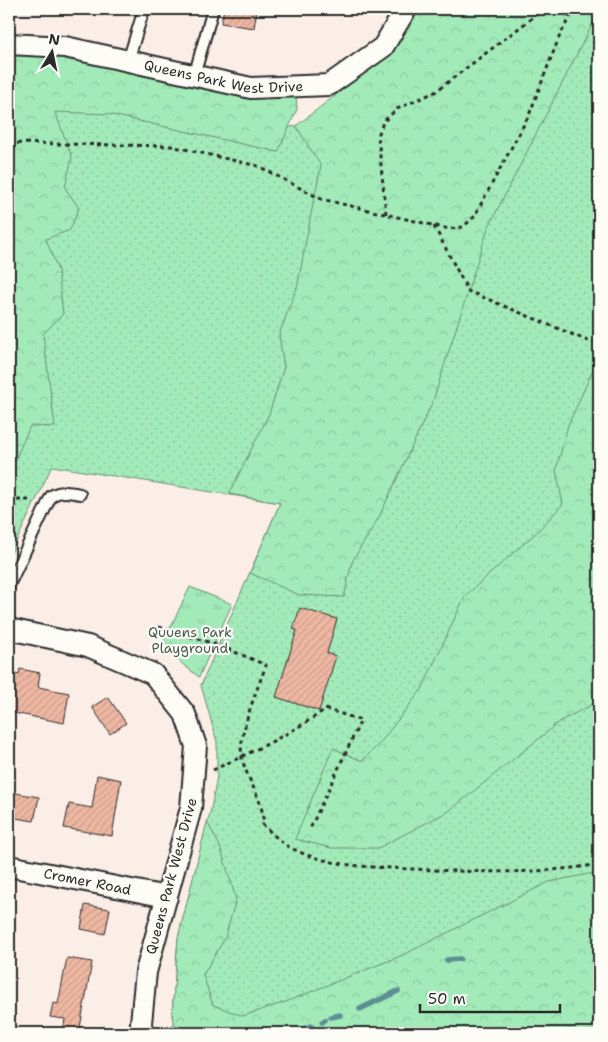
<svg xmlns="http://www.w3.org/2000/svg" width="608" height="1042" font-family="'Shantell Sans',sans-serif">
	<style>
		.grass { fill: url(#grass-dots); stroke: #668b72 }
		.forest { fill: url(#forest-crowns); stroke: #668b72 }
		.park { fill: url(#park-tufts); stroke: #668b72 }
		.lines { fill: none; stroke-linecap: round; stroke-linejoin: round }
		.stream { stroke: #5d8f92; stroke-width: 5.5 }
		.building { fill: url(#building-hatch); stroke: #2b2b2b }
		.service-casing { stroke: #2b2b2b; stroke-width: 14 }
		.minor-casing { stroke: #2b2b2b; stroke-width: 24 }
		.path { stroke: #2b2b2b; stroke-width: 3; stroke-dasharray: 4 4; stroke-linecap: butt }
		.service { stroke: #fdfcf7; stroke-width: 10 }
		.minor { stroke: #fdfcf7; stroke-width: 20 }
		.labels { text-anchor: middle; stroke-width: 4.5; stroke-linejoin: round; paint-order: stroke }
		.street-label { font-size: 14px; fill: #2b2b2b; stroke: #fdfcf7 }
		.park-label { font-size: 14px; fill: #495b4e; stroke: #fdfcf7 }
	</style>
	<defs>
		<pattern id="grass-dots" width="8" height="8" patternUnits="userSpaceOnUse" patternTransform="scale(1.25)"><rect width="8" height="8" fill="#a2ebb9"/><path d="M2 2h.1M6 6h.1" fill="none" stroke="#8cca9f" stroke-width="1.8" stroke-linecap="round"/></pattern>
		<pattern id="forest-crowns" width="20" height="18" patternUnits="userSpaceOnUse" patternTransform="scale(1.25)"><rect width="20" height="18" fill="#a2ebb9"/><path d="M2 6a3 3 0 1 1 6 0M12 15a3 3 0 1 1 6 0" fill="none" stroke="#8cca9f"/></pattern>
		<pattern id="park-tufts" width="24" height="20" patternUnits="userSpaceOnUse" patternTransform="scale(1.25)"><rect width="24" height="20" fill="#a2ebb9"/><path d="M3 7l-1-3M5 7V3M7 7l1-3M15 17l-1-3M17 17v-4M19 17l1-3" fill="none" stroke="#8cca9f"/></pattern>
		<pattern id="building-hatch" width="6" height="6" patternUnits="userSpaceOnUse" patternTransform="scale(1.25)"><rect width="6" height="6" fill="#eeb7a2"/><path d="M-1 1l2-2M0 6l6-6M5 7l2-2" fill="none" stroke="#cc9e8c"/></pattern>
	</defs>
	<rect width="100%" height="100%" fill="#faeee6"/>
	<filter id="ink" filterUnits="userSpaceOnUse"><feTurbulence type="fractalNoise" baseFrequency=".02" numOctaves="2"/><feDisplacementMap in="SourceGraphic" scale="10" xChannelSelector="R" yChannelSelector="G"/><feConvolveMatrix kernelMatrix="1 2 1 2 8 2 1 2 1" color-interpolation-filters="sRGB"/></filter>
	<g filter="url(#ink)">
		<path class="grass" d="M599,9V1033H175L172,1014L178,938L211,809L217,776V742L201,685L280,503L52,466L9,557V84L270,130L346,119Z"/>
		<g class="forest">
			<path d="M419,9H599V11L488,228L433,401L379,517L352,562L344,597L299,595L250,573L280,503L229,494L269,414L284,367L279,335L298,284L310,219L321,166L296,126L396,48Z"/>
			<path d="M9,53L62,55L296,94L297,109L278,152L108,114L55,112L72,157L65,188L79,208L70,230L46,239L58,270L63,314L43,334L55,427L30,426L9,474Z"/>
			<path d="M599,357V701L562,720L449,811L378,848H331L295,839L333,748L362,761L380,743L422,689L465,596L538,531L563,504L556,471L568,425Z"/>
			<path d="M207,822L220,846L236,899L225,938L203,975L213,1005L243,1016L288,1001L403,955L549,882L599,872V1033H175L172,1014L178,938Z"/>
		</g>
		<path class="park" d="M190,587L232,604L199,677L161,647Z"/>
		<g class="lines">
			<g class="stream">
				<path d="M447,960L460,959"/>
				<path d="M360,1009L398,991"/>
				<path d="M331,1017L340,1015"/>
				<path d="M322,1022L325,1020"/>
				<path d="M293,1033L311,1026"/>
			</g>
		</g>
		<g class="building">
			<path d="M224,9H257L254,28L221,23Z"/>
			<path d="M300,608L337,619L327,653L336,656L319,711L276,697L297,630L293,629Z"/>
			<path d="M20,669L40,673L38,687L69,693L64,723L9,712V672L19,675Z"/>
			<path d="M108,697L126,723L110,734L92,707Z"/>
			<path d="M97,775L121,780L112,836L64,828L69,804L92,808Z"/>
			<path d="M15,793L39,797L34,821L10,817Z"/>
			<path d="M85,905L110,909L105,934L81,929Z"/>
			<path d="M67,958L92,962L79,1033H63L65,1019L50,1017L53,1003L58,1004Z"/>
		</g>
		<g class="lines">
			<defs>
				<g id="service">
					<path d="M128,61L144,9"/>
					<path d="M194,76L213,9"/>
					<path d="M9,585L51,496C61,490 70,492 80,494"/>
				</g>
				<g id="minor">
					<path id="s1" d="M9,44L65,47L251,88L329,85L383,47L406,9"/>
					<path d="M9,629L88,646L153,674L185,714L196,746L191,808L146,972L141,1023L142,1033"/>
					<path id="s2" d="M9,866L167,897"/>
				</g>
			</defs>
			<use href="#service" class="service-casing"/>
			<use href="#minor" class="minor-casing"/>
			<g class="path">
				<path d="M9,143L171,146L258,166L321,199L449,229L463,227L474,217L529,115L560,35L574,9"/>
				<path d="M386,214L378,136L383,122L397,109L435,92L536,15L538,9"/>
				<path d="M434,226L468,291L593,343"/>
				<path d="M9,500H33"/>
				<path d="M159,627L218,645L266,665C258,688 237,736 242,758C247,781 265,801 263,825C271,832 280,842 289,847C327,867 371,867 412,869C474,872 538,875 599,864"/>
				<path d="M213,770C249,753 294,733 325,709L361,720L309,831"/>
			</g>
			<use href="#service" class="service"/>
			<use href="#minor" class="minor"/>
		</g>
	</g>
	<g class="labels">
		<g class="street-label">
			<text dy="5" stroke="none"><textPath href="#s1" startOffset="218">Queens Park West Drive</textPath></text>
			<text transform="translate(171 876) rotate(-75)" y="5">Queens Park West Drive</text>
			<text dy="5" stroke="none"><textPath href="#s2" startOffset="80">Cromer Road</textPath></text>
		</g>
		<g class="park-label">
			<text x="190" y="637">Quuens Park<tspan x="190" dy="16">Playground</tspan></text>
		</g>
	</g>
	<rect width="608" height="1042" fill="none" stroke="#fdfcf7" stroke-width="30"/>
	<rect x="15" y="15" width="578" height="1012" fill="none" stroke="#2b2b2b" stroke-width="2" filter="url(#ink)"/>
	<g transform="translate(52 52) rotate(10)" stroke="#fdfcf7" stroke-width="4" paint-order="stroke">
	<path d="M0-4L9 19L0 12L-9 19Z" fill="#2b2b2b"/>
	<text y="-8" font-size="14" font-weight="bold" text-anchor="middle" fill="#2b2b2b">N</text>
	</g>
	<path d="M420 1004v8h140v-8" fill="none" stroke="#2b2b2b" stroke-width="2.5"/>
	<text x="428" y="1004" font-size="15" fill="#2b2b2b" stroke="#fdfcf7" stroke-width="4" paint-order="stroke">50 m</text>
</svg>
